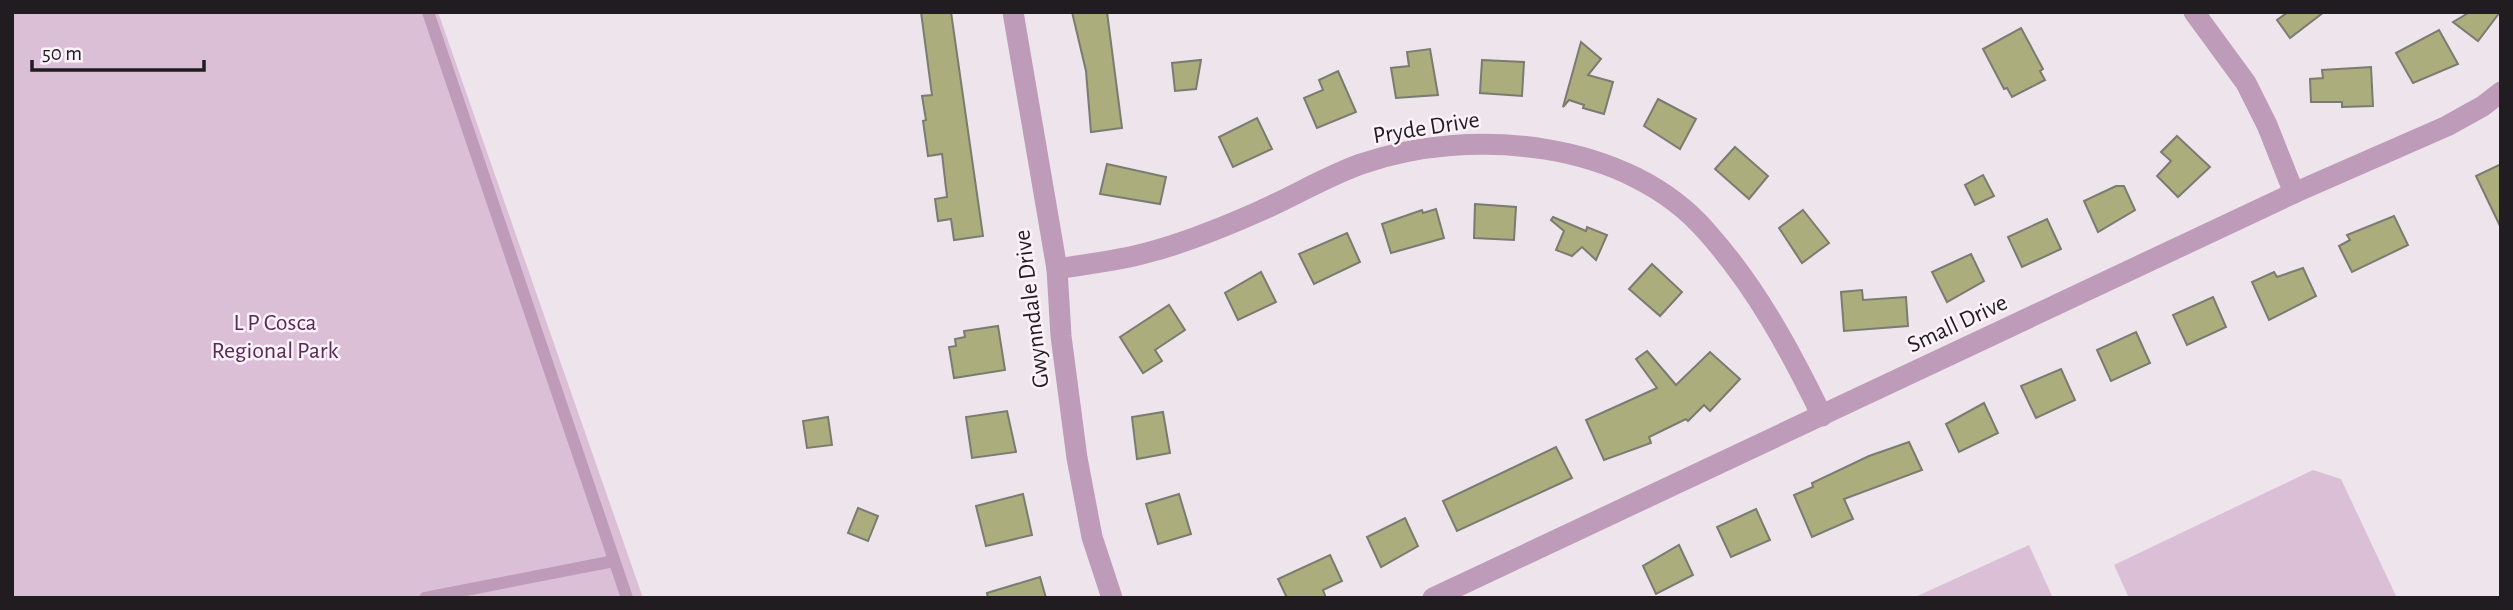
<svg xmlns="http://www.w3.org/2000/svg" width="2513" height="610" font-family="'Alegreya Sans',sans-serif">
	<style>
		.green { fill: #dbbfd7 }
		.building { fill: #abad7c; stroke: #7a7b71; stroke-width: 2 }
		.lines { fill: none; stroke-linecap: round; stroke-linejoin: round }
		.lane { stroke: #bd9bb9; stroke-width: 12 }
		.street { stroke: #bd9bb9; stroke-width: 21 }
		.labels { text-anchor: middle; stroke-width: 5; stroke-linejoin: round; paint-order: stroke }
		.street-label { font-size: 24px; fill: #201c1f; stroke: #fbf2fa }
		.park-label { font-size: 24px; fill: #5a2956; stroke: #fbf2fa }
	</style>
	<rect width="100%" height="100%" fill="#eee5ec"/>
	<g class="green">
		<path d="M12,12H438L643,598H12Z"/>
		<path d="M2313,470L2341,479L2397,598H2129L2114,565Z"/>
		<path d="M2029,545L2053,598H1913Z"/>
	</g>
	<g class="building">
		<path d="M921,12H951L983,236L954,240L951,219L938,221L935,199L947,197L942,154L928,156L923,121L926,120L922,96L932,95Z"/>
		<path d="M1072,12H1107L1122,128L1091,132L1086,71Z"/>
		<path d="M2288,12H2324L2290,38L2277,20Z"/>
		<path d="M2470,12H2500L2478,41L2453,22Z"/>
		<path d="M2021,28L2043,69L2040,71L2045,80L2012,97L2007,88L2004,89L1983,49Z"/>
		<path d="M2439,30L2458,64L2413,83L2396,53Z"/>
		<path d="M1581,42L1601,59L1588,75L1613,82L1604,114L1583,108L1584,105L1569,100L1563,107Z"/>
		<path d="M1430,49L1438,95L1396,98L1391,68L1409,66L1407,52Z"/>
		<path d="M1201,60L1196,89L1175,91L1172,63Z"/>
		<path d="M1482,60L1524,62L1522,96L1480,93Z"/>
		<path d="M2371,67L2373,106L2342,107V102H2311L2310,79L2323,78L2322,70Z"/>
		<path d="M1338,71L1356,112L1317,128L1304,98L1323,90L1319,80Z"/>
		<path d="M1658,99L1696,119L1680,149L1644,126Z"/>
		<path d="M1257,118L1272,149L1233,167L1219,137Z"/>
		<path d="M2177,136L2210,167L2178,197L2157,176L2171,161L2161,152Z"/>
		<path d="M1735,147L1768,176L1749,199L1715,169Z"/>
		<path d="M1107,164L1166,177L1160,204L1100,194Z"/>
		<path d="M2501,164V228L2476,176Z"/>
		<path d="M1983,175L1994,196L1975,205L1965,185Z"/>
		<path d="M2116,186H2124L2135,210L2098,232L2084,201Z"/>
		<path d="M1475,204L1516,207L1514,240L1474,238Z"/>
		<path d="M1436,209L1444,238L1391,253L1382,224L1422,210L1423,213Z"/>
		<path d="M1803,210L1829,243L1802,263L1779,228Z"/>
		<path d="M2394,216L2408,245L2352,272L2339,246L2350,240L2347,235Z"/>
		<path d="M1553,217L1586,231L1587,227L1607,235L1596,260L1582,247L1572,256L1556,250L1564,231L1551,220Z"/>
		<path d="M2047,219L2061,249L2022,267L2008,237Z"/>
		<path d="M1347,233L1360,262L1314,284L1299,254Z"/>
		<path d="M1971,254L1984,281L1947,302L1932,272Z"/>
		<path d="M1652,264L1682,292L1660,316L1629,289Z"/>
		<path d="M2303,268L2316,296L2269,320L2252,282L2274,272L2277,277Z"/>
		<path d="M1261,272L1276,302L1238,320L1225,293Z"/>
		<path d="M1862,290L1863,300L1906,297L1908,326L1844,331L1841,292Z"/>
		<path d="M2213,297L2226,327L2187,345L2173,315Z"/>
		<path d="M1169,305L1185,330L1155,350L1162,361L1143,373L1120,337Z"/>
		<path d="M998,326L1005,370L954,378L949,347L956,346L955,339L965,337L964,331Z"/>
		<path d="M2136,332L2150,363L2111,381L2097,350Z"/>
		<path d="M1647,351L1676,385L1710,352L1740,379L1710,411L1704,405L1688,421L1686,419L1649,437L1651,443L1604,460L1586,420L1657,388L1636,359Z"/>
		<path d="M2061,369L2075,400L2036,418L2021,386Z"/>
		<path d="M1984,403L1998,433L1959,452L1946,424Z"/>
		<path d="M1007,411L1016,452L972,458L966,417Z"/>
		<path d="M1163,412L1170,453L1137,459L1132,417Z"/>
		<path d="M828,417L832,445L807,448L803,421Z"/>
		<path d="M1909,442L1922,470L1844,499L1853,519L1812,537L1794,495L1813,487L1812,483L1869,456Z"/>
		<path d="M1556,447L1572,478L1457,531L1443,501Z"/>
		<path d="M1023,494L1032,535L986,546L976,506Z"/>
		<path d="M1179,494L1191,534L1158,544L1146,504Z"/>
		<path d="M858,508L878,516L868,541L848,533Z"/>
		<path d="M1756,509L1770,540L1731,557L1717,527Z"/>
		<path d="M1405,518L1418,546L1381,567L1367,537Z"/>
		<path d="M1679,545L1693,575L1656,594L1643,566Z"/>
		<path d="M1330,555L1342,581L1323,590L1326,598H1287L1278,579Z"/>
		<path d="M1040,577L1046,598H988L987,593Z"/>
	</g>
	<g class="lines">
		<g class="lane">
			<path d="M428,12L627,598"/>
			<path d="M425,598L614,561"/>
		</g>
		<g class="street">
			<path d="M1013,12L1057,269L1061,336L1077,458L1092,537L1112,598"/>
			<path d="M2194,12L2246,83L2267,125L2294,193"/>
			<path d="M1057,269C1086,264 1117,261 1146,253C1185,243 1224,227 1260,211C1294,196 1327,176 1361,164C1471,126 1628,140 1707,232C1756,287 1790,350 1822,416"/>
			<path d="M1433,598L2294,193L2447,126L2483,106L2501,92"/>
		</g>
	</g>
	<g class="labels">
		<g class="street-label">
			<text transform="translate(1426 127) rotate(-9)" y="8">Pryde Drive</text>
			<text transform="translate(1031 309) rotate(-97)" y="8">Gwynndale Drive</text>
			<text transform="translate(1957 323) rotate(-25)" y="8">Small Drive</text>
		</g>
		<g class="park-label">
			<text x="275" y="330">L P Cosca<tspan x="275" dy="28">Regional Park</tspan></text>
		</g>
	</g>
	<rect width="2513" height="610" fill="none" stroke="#201c1f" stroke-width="28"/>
	<path d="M32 60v10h172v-10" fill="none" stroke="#201c1f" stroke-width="3.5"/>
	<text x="42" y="60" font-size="21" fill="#201c1f" stroke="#fbf2fa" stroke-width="5" paint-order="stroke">50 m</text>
</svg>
